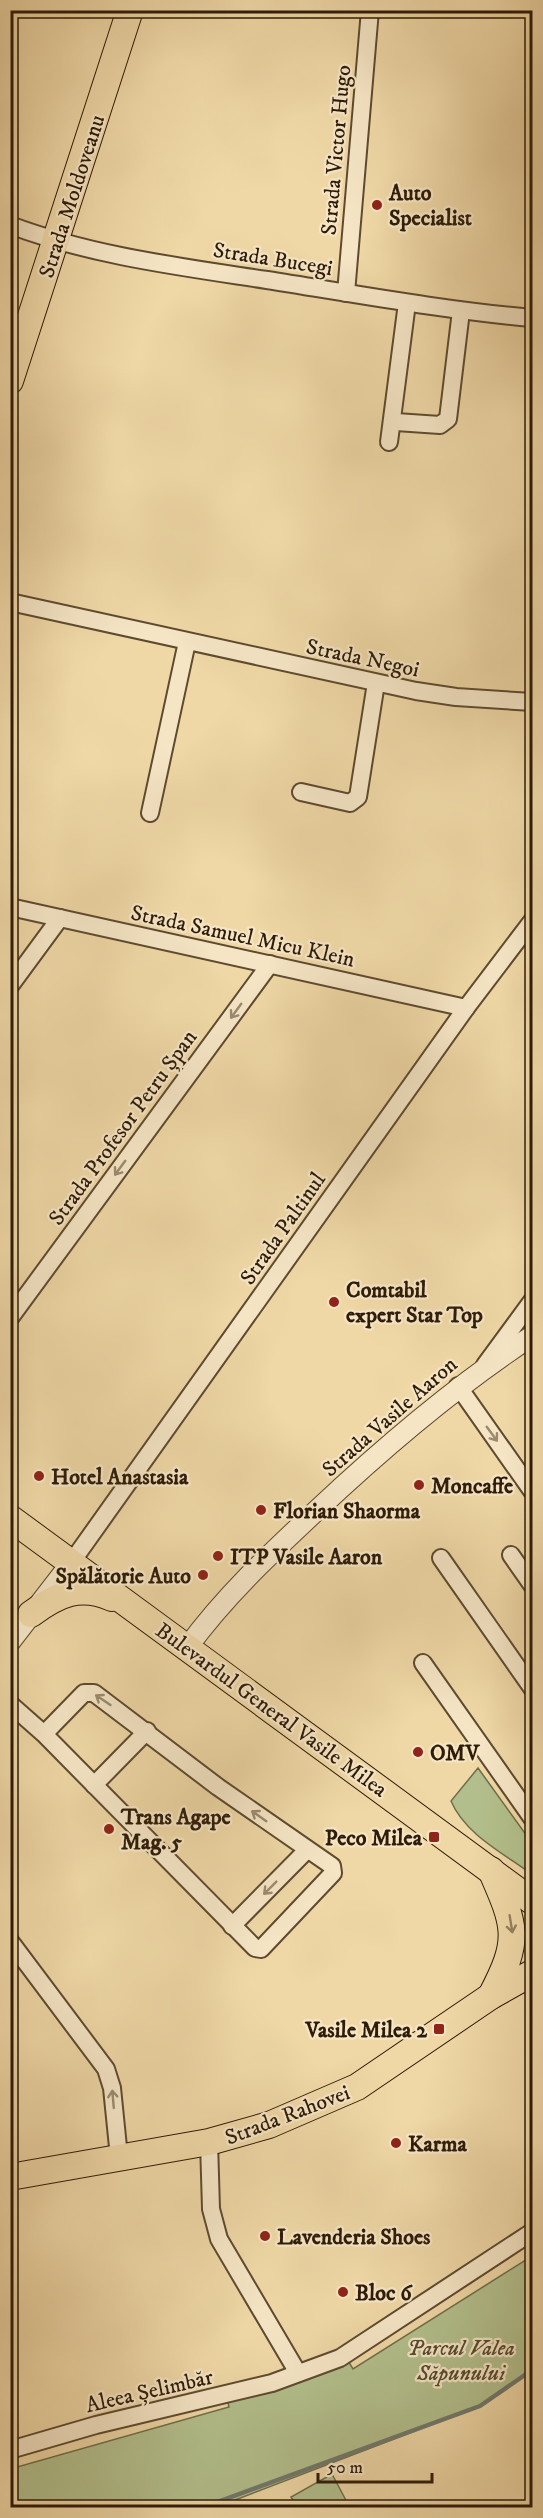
<svg xmlns="http://www.w3.org/2000/svg" width="543" height="2518" font-family="'IM FELL DW Pica',serif">
	<style>
		.green { fill: #b2bf8c; stroke: #706d4a; stroke-width: 1.5 }
		.lines { fill: none; stroke-linecap: round; stroke-linejoin: round }
		.stream { stroke: #70796d; stroke-width: 4.5 }
		.minor-casing { stroke: #5e4a30; stroke-width: 20 }
		.tertiary-casing { stroke: #5e4a30; stroke-width: 22 }
		.primary-casing { stroke: #2e1b08; stroke-width: 28 }
		.minor { stroke: #f5e5c5; stroke-width: 16 }
		.tertiary { stroke: #f5e5c5; stroke-width: 20 }
		.primary { stroke: #efd7a6; stroke-width: 26 }
		.oneway { stroke: #9b8a70 }
		.oneway2 { stroke: #98825f }
		.poi-dot { fill: #8f2418; stroke: #f5e5c5; stroke-width: 2 }
		.labels { text-anchor: middle; stroke-width: 4.5; stroke-linejoin: round; paint-order: stroke }
		.street-label { font-size: 22px; fill: #2e1b08; stroke: #f5e5c5 }
		.poi-label { font-size: 22px; font-weight: bold; fill: #2e1b08; stroke: #f5e5c5; text-anchor: start }
		.park-label { font-size: 22px; font-style: italic; fill: #564c30; stroke: #f5e5c5 }
	</style>
	<rect width="100%" height="100%" fill="#efd7a6"/>
	<filter id="stains"><feTurbulence type="fractalNoise" baseFrequency=".00333" numOctaves="4"/><feColorMatrix values="0 0 0 0 .2 0 0 0 0 .09 0 0 0 0 .02 0 0 0 .5 -.17"/></filter>
	<radialGradient id="worn" r=".72"><stop offset=".6" stop-color="#630" stop-opacity="0"/><stop offset="1" stop-color="#630" stop-opacity=".3"/></radialGradient>
	<g class="green">
		<path d="M478,1768L532,1843L530,1873C503,1853 465,1834 451,1801Z"/>
		<path d="M532,2256V2370L480,2406L217,2507H11L10,2469L229,2407L227,2399L347,2359L353,2369Z"/>
		<path d="M332,2474L349,2506L297,2507L291,2497Z"/>
	</g>
	<g class="lines">
		<path class="stream" d="M201,2508L480,2406L532,2370"/>
		<defs>
			<g id="minor">
				<path d="M10,225C92,256 182,267 267,280C356,294 443,310 532,318"/>
				<path d="M346,293L370,10"/>
				<path d="M396,422L440,425L448,419L461,311"/>
				<path d="M389,442L407,303"/>
				<path d="M10,602L416,691L456,697L532,702"/>
				<path d="M301,792L350,803L358,797L376,683"/>
				<path d="M150,813L187,642"/>
				<path d="M10,907L466,1008"/>
				<path d="M10,986L60,918"/>
				<path d="M10,1318L270,964"/>
				<path d="M485,1365L532,1301"/>
				<path d="M458,1386L532,1491"/>
				<path d="M511,1555L532,1585"/>
				<path d="M441,1558L532,1688"/>
				<path d="M71,1563L466,1008L532,921"/>
				<path d="M423,1663L532,1818"/>
				<path d="M10,1704L44,1734L255,1948L261,1949L333,1873L332,1866L218,1787L94,1693H84L44,1734"/>
				<path d="M94,1785L147,1731"/>
				<path d="M232,1926L307,1850"/>
				<path d="M10,1941L106,2069L112,2088L119,2157"/>
				<path d="M209,2142L211,2209L219,2239L298,2373"/>
				<path d="M10,2450L96,2425L272,2383L340,2358L532,2232"/>
			</g>
			<g id="tertiary">
				<path d="M10,1642L71,1563"/>
				<path d="M187,1648C224,1597 270,1554 316,1511C384,1447 454,1387 532,1336"/>
			</g>
			<g id="primary">
				<path d="M10,381L130,10"/>
				<path d="M10,1518L532,1901"/>
				<path d="M31,1614C58,1594 80,1584 112,1598"/>
				<path d="M491,1870C516,1927 521,1939 491,1996"/>
				<path d="M10,2177L209,2142L269,2125L357,2087L491,1996L532,1973"/>
			</g>
		</defs>
		<use href="#minor" class="minor-casing"/>
		<use href="#tertiary" class="tertiary-casing"/>
		<use href="#primary" class="primary-casing"/>
		<use href="#minor" class="minor"/>
		<use href="#tertiary" class="tertiary"/>
		<use href="#primary" class="primary"/>
	</g>
	<defs><path id="oneway-shaft" d="M-6 0H5M1.5-3L5.5 0L1.5 3" fill="none" stroke-width="1.6" stroke-linecap="round" stroke-linejoin="round" transform="scale(1.5)"/></defs>
	<g class="oneway">
		<use href="#oneway-shaft" transform="translate(236 1011) rotate(126)"/>
		<use href="#oneway-shaft" transform="translate(120 1168) rotate(126)"/>
		<use href="#oneway-shaft" transform="translate(492 1434) rotate(54)"/>
		<use href="#oneway-shaft" transform="translate(103 1700) rotate(-146)"/>
		<use href="#oneway-shaft" transform="translate(259 1816) rotate(-145)"/>
		<use href="#oneway-shaft" transform="translate(270 1888) rotate(135)"/>
		<use href="#oneway-shaft" transform="translate(113 2099) rotate(-95)"/>
	</g>
	<use class="oneway2" href="#oneway-shaft" transform="translate(511 1924) rotate(81)"/>
	<g class="poi-dot">
		<circle cx="377" cy="205" r="6"/>
		<circle cx="334" cy="1302" r="6"/>
		<circle cx="39" cy="1476" r="6"/>
		<circle cx="419" cy="1485" r="6"/>
		<circle cx="261" cy="1510" r="6"/>
		<circle cx="218" cy="1556" r="6"/>
		<circle cx="203" cy="1575" r="6"/>
		<circle cx="418" cy="1752" r="6"/>
		<circle cx="109" cy="1829" r="6"/>
		<rect x="428" y="1831" width="12" height="12" rx="3"/>
		<rect x="433" y="2023" width="12" height="12" rx="3"/>
		<circle cx="396" cy="2143" r="6"/>
		<circle cx="265" cy="2236" r="6"/>
		<circle cx="343" cy="2292" r="6"/>
	</g>
	<g class="labels">
		<g class="street-label">
			<text transform="translate(335 150) rotate(-85)" y="8">Strada Victor Hugo</text>
			<text transform="translate(71 196) rotate(-72)" y="8">Strada Moldoveanu</text>
			<text transform="translate(273 258) rotate(9)" y="8">Strada Bucegi</text>
			<text transform="translate(363 657) rotate(12)" y="8">Strada Negoi</text>
			<text transform="translate(243 935) rotate(12)" y="8">Strada Samuel Micu Klein</text>
			<text transform="translate(122 1127) rotate(-54)" y="8">Strada Profesor Petru Șpan</text>
			<text transform="translate(282 1228) rotate(-55)" y="8">Strada Paltinul</text>
			<text transform="translate(389 1416) rotate(-41)" y="8">Strada Vasile Aaron</text>
			<text transform="translate(272 1709) rotate(36)" y="8">Bulevardul General Vasile Milea</text>
			<text transform="translate(287 2114) rotate(-21)" y="8">Strada Rahovei</text>
			<text transform="translate(149 2390) rotate(-13)" y="8">Aleea Șelimbăr</text>
		</g>
		<g class="poi-label">
			<text x="389" y="200">Auto<tspan x="389" dy="25">Specialist</tspan></text>
			<text x="346" y="1297">Comtabil<tspan x="346" dy="25">expert Star Top</tspan></text>
			<text x="51" y="1484">Hotel Anastasia</text>
			<text x="431" y="1493">Moncaffe</text>
			<text x="273" y="1518">Florian Shaorma</text>
			<text x="230" y="1564">ITP Vasile Aaron</text>
			<text x="191" y="1583" text-anchor="end">Spălătorie Auto</text>
			<text x="430" y="1760">OMV</text>
			<text x="121" y="1824">Trans Agape<tspan x="121" dy="25">Mag. 5</tspan></text>
			<text x="422" y="1845" text-anchor="end">Peco Milea</text>
			<text x="427" y="2037" text-anchor="end">Vasile Milea 2</text>
			<text x="408" y="2151">Karma</text>
			<text x="277" y="2244">Lavenderia Shoes</text>
			<text x="355" y="2300">Bloc 6</text>
		</g>
		<g class="park-label">
			<text x="461" y="2355">Parcul Valea<tspan x="461" dy="25">Săpunului</tspan></text>
		</g>
	</g>
	<rect width="543" height="2518" fill="none" stroke="#efd7a6" stroke-width="36"/>
	<rect x="12" y="12" width="519" height="2494" fill="none" stroke="#2e1b08" stroke-width="3"/>
	<rect x="18" y="18" width="507" height="2482" fill="none" stroke="#2e1b08" stroke-width="1.5"/>
	<path d="M318 2473v9h114v-9" fill="none" stroke="#2e1b08" stroke-width="3"/>
	<text x="327" y="2473" font-size="18" fill="#2e1b08" stroke="#f5e5c5" stroke-width="4.5" paint-order="stroke">50 m</text>
	<rect width="100%" height="100%" filter="url(#stains)"/>
	<rect width="100%" height="100%" fill="url(#worn)"/>
</svg>
